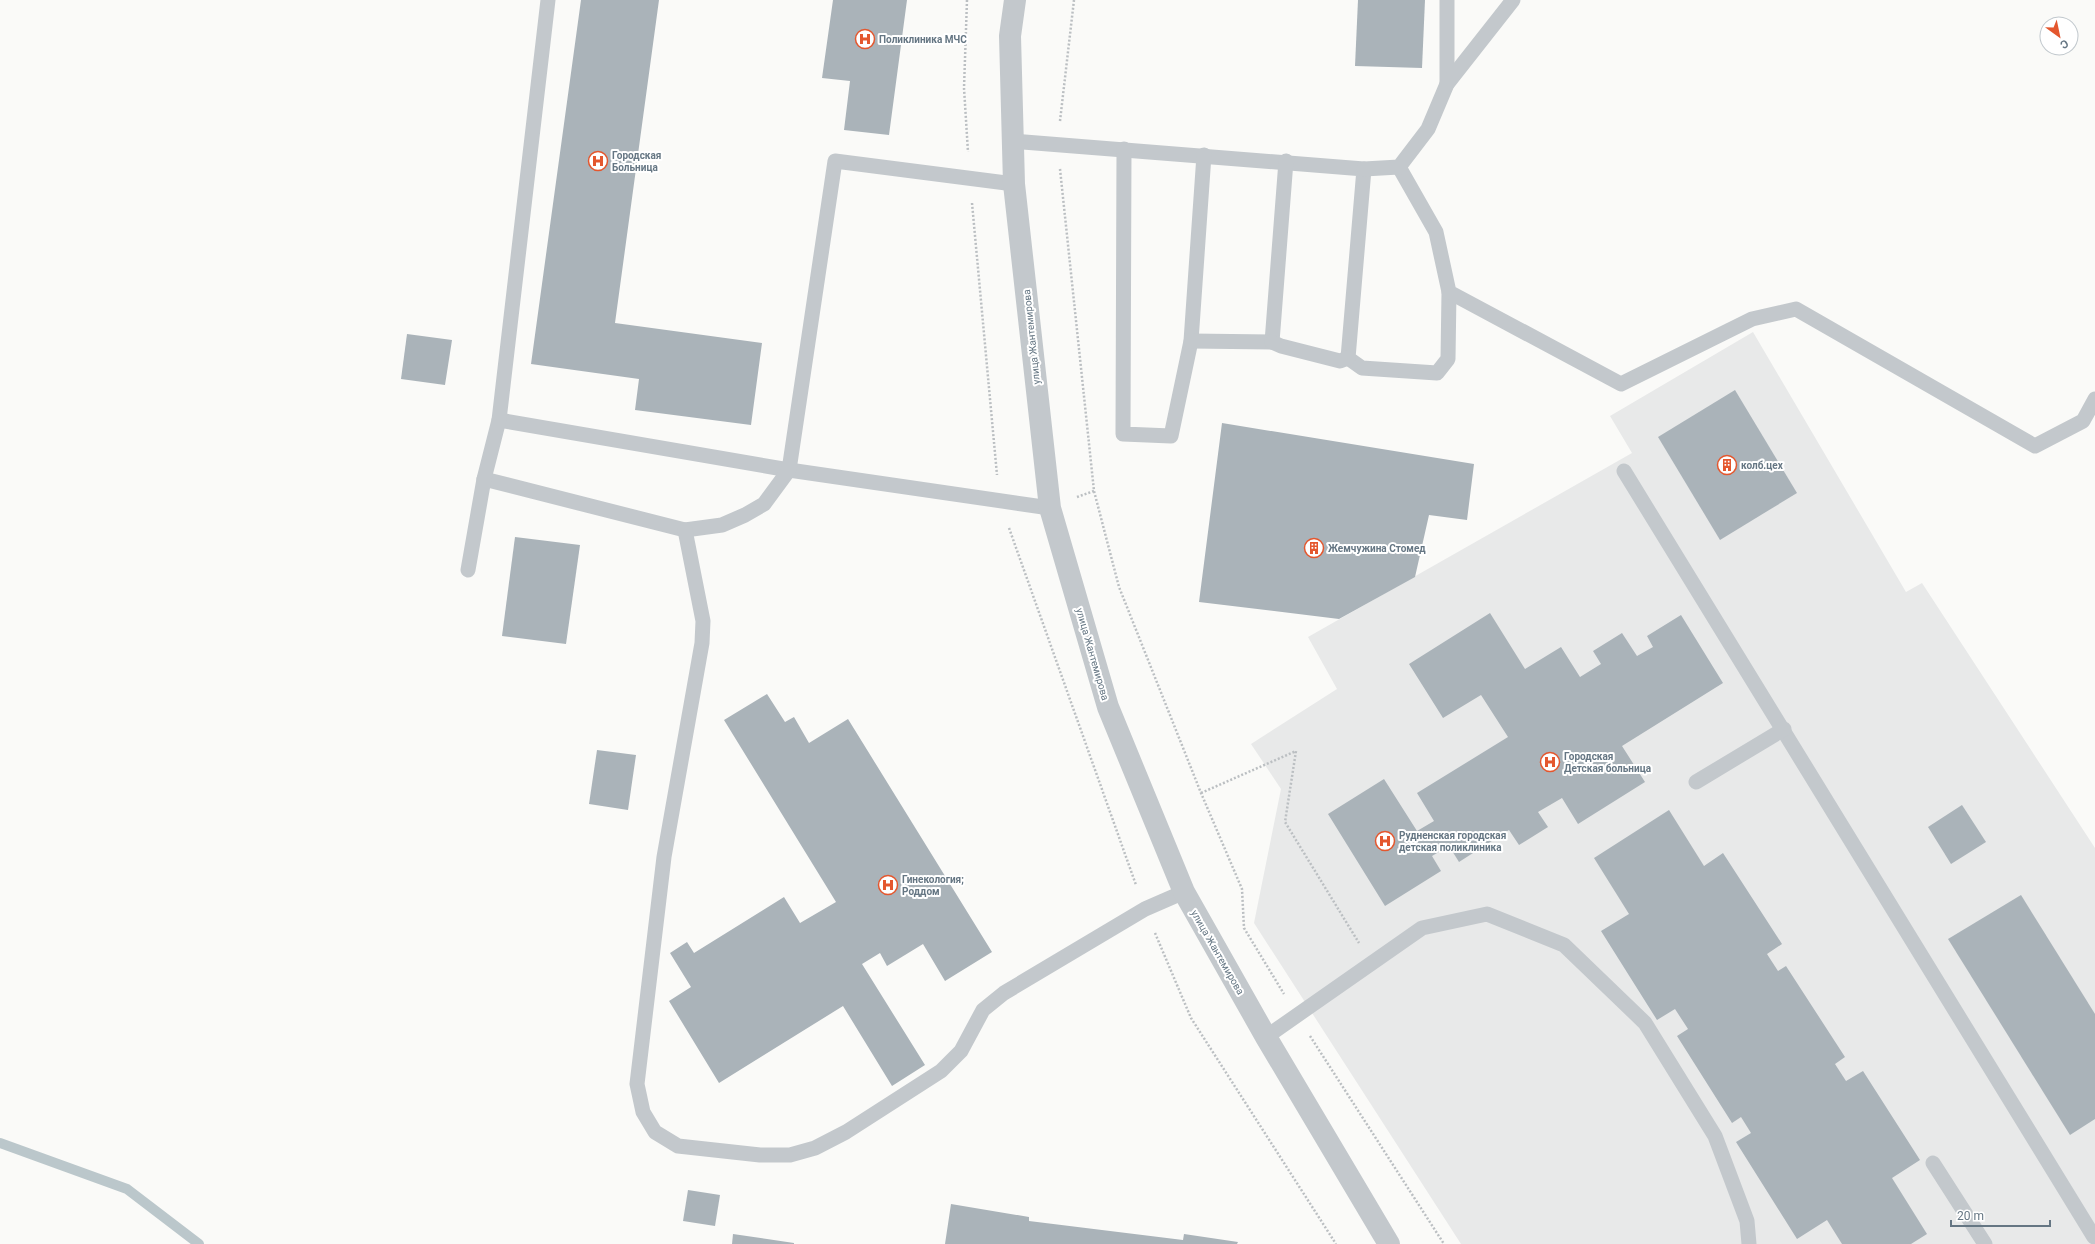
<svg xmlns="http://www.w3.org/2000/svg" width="2095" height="1244" font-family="Roboto,sans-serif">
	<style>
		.built { fill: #e8e9e9 }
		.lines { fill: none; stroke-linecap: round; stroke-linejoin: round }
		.stream { stroke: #bbc7cb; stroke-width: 10 }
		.building { fill: #aab3b9 }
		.path { stroke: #bbbfc2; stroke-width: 2.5; stroke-dasharray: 2 2; stroke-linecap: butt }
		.service { stroke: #c3c8cc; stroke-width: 15 }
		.minor { stroke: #c3c8cc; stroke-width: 22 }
		.labels { text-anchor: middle; stroke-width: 4; stroke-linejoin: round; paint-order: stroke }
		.poi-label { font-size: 10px; font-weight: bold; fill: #657683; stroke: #fff; text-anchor: start }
		.street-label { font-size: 10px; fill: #657683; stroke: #fff }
	</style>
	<rect width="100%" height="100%" fill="#fafaf8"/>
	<path class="built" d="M1753,332L1906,592L1922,583L2095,848V1244H1461L1254,923L1281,789L1251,744L1337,689L1308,637L1632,453L1610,416Z"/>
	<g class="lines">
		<path class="stream" d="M0,1143L127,1189L199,1244"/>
	</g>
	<g class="building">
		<path d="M581,0H659L615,323L762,343L751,425L635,410L639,379L531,364Z"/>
		<path d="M833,0H907L889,135L844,130L850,81L822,78Z"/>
		<path d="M1358,0H1425L1422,68L1355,66Z"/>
		<path d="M407,334L452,340L445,385L401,379Z"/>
		<path d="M1735,390L1797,493L1720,540L1658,437Z"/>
		<path d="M1222,423L1474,464L1467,520L1429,515L1415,577L1339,619L1199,602Z"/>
		<path d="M515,537L580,545L566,644L502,636Z"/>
		<path d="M1490,613L1525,669L1561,647L1580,677L1601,664L1593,651L1622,633L1637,656L1653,647L1647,636L1681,615L1723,683L1622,746L1645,782L1578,824L1562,798L1538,812L1548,827L1519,845L1509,830L1459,862L1449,846L1432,856L1441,871L1385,906L1328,814L1384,779L1417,831L1434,821L1417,793L1508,737L1481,695L1443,718L1409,664Z"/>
		<path d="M767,694L785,722L794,717L809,743L848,719L992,952L945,981L923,944L887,966L880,953L862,964L925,1065L892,1086L843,1006L719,1083L669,1001L691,987L670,953L687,942L694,953L784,897L800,923L836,902L724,720Z"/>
		<path d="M597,750L636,755L628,810L589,804Z"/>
		<path d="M1962,805L1986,842L1951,864L1928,827Z"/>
		<path d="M1669,810L1704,866L1723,853L1782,944L1767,954L1778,971L1786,966L1845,1057L1835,1064L1846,1081L1863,1071L1920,1160L1892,1178L1927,1234L1911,1244H1842L1827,1220L1797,1239L1736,1142L1751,1133L1741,1117L1732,1123L1677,1036L1688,1029L1675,1009L1657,1020L1601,931L1629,914L1594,858Z"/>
		<path d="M2021,895L2095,1014V1119L2070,1135L1948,939Z"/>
		<path d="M688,1190L720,1195L715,1226L683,1221Z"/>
		<path d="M951,1204L1029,1217V1221L1183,1240L1184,1234L1238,1242L1237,1244H945Z"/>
		<path d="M733,1234L794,1243V1244H732Z"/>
	</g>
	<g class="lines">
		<g class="path">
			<path d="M967,0L964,88L968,152"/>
			<path d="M1060,121L1074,0"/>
			<path d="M1060,169L1094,491L1119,587L1201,793L1242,889L1244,928L1284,994"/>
			<path d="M972,203L997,475"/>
			<path d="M1077,497L1094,491"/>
			<path d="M1009,528L1136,885"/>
			<path d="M1201,793L1296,751L1285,822L1359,943"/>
			<path d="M1155,933L1191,1018L1336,1244"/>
			<path d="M1310,1036L1444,1244"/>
		</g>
		<g class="service">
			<path d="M1447,84V0"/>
			<path d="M1011,141L1364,169L1348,358L1362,368L1437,373L1448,359L1449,292"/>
			<path d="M1124,149L1123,434L1171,436L1191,341L1204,155"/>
			<path d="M1399,167L1436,232L1449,292L1621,384L1752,319L1796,309L2035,446L2083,421L2095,399"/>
			<path d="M1364,169L1399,167L1428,129L1447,84L1513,0"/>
			<path d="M1191,341L1272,342L1286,161"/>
			<path d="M1272,342L1281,346L1340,361L1348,358"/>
			<path d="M499,420L789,470L1050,508"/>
			<path d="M1624,471L2094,1237"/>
			<path d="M484,479L685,530L722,525L745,515L764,504L789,470L835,161L1014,184"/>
			<path d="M685,530L703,621L702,643L664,857L637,1084L643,1112L655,1132L678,1146L760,1155H790L815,1148L846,1132L941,1071L961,1051L983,1010L1004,993L1145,909L1184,892"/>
			<path d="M468,570L484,479L499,420L548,0"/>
			<path d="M1696,782L1784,729"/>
			<path d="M1266,1037L1422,928L1487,914L1564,945L1645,1023L1715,1136L1747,1221L1749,1244"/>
			<path d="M1933,1163L1985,1244"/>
		</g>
		<path class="minor" d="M1015,0L1010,36L1014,184L1050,508L1108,707L1184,892L1266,1037L1389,1244"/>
	</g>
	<defs>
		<symbol id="hospital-ring" viewBox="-11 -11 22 22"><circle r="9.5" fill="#fff" stroke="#e4572e" stroke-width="1.5"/><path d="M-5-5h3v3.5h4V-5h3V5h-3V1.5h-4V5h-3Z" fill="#e4572e"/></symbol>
		<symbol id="building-ring" viewBox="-11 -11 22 22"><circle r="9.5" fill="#fff" stroke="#e4572e" stroke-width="1.5"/><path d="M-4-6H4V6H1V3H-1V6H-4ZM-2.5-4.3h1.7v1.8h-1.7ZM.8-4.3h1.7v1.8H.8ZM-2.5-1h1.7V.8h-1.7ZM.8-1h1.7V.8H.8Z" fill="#e4572e"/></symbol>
	</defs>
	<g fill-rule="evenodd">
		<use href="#hospital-ring" x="854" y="28" width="22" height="22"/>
		<use href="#hospital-ring" x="587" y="150" width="22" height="22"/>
		<use href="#building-ring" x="1716" y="454" width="22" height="22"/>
		<use href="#building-ring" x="1303" y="537" width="22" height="22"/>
		<use href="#hospital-ring" x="1539" y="751" width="22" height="22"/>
		<use href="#hospital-ring" x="1374" y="830" width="22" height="22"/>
		<use href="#hospital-ring" x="877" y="874" width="22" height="22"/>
	</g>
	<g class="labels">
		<g class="poi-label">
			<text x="879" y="43">Поликлиника МЧС</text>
			<text x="612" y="159">Городская<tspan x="612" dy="12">Больница</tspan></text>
			<text x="1741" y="469">колб.цех</text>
			<text x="1328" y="552">Жемчужина Стомед</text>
			<text x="1564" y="760">Городская<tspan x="1564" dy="12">Детская больница</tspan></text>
			<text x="1399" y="839">Рудненская городская<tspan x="1399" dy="12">детская поликлиника</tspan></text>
			<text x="902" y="883">Гинекология;<tspan x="902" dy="12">Роддом</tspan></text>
		</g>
		<g class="street-label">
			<text transform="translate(1031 337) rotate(-96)" y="4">улица Жантемирова</text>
			<text transform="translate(1093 654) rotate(74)" y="4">улица Жантемирова</text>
			<text transform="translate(1218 952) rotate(60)" y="4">улица Жантемирова</text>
		</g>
	</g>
	<g transform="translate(2059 36) rotate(147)"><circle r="19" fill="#ffffff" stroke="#c1c8cd"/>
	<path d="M0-3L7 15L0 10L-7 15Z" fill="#e4572e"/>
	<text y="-6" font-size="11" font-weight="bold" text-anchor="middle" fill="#657683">С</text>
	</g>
	<path d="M1951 1220v6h99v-6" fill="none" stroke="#657683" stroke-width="2"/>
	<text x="1957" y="1220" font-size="12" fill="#657683" stroke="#ffffff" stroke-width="3" paint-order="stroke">20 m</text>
</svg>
